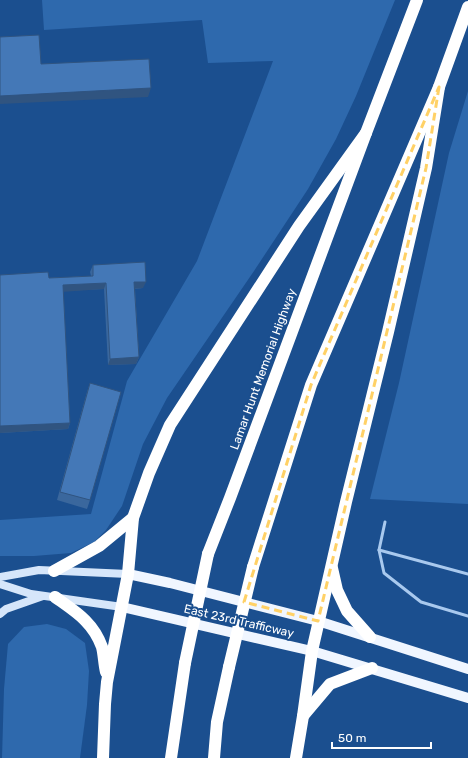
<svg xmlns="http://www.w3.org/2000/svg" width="468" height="758" font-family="Rubik,sans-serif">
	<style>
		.green { fill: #2e69ad }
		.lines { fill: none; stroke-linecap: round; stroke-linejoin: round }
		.service { stroke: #a9c9ee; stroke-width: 3 }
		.secondary { stroke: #d6e6fa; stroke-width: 8 }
		.primary { stroke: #f0f6ff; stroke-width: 10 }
		.motorway { stroke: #fff; stroke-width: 12 }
		.motorway-bridge { stroke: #fff; stroke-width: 12 }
		.wall { fill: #3a679d }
		.shaded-wall { fill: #305480 }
		.building { fill: #4478b7; stroke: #305480 }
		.marked { fill: none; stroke: #ffd166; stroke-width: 3; stroke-dasharray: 8 5; stroke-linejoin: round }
		.labels { text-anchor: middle; stroke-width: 4; stroke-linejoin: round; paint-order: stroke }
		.street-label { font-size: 12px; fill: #fff; stroke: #1b4f8f }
	</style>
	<rect width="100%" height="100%" fill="#1b4f8f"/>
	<g class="green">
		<path d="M42,0H395L356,96L336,139L308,189L254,271L167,398L143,444L122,506L106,530L94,542L71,553L34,556H0V520L91,514L127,381L197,261L273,61L208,63L202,20L44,30Z"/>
		<path d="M468,91V504L370,499L399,383L449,153Z"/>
		<path d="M47,624L66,629L85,643L89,671L87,705L80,758H2L4,689L8,644L24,627Z"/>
	</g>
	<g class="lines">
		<g class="service">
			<path d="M385,522L379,550L384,573L421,602L468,616"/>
			<path d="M379,550L468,574"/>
		</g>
		<g class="secondary">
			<path d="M0,577L39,570L128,574"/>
			<path d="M0,584L31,594L122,607"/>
			<path d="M0,614L6,609L43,596"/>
		</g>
		<g class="primary">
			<path d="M128,574L170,583L318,621L468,669"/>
			<path d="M122,607L312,651L468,698"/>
		</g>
		<g class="motorway">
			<path d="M208,554L230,498L366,133L417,0"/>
			<path d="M253,567L311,385L439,87L468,7"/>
			<path d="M332,568L337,590L347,611L370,637"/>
			<path d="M54,571L99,546L133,518"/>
			<path d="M55,597C76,612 93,622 102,647C104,655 104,664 106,672"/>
			<path d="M303,716L330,684L372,668"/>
			<path d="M103,758L105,704L107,682L128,574L133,518L149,473L170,425L299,226L366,133"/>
			<path d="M171,758L185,663"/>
			<path d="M214,758L217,722L229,667"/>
			<path d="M296,758L303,716L312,651L346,502L388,332L426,168L439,87"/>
		</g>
		<g class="motorway-bridge">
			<path d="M185,663L208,554"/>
			<path d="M229,667L253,567"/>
		</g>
	</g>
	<g class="wall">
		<path d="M93,265L143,288L135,289L139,357L136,364L108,365L104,289L63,291L70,423L68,429L0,433V275L49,278L91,276L90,272Z"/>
		<path d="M90,383V500L87,509L57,500L87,392Z"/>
	</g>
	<g class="shaded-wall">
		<path d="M151,88L148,97L0,104V96Z"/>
		<path d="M134,282H146L143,288L132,289Z"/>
		<path d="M106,283L104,289L61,292L63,285Z"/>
		<path d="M139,357L136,364L108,365L110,359Z"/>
		<path d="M70,423L68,429L0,433V426Z"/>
	</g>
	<g class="building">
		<path d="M39,35L41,64L149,59L151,88L0,96V37Z"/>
		<path d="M145,262L146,282H134L139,357L110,359L106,283L63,285L70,423L0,426V275L48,272L49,278L93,276V265Z"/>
		<path d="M90,383L121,392L90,500L60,492Z"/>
	</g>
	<path class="marked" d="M439,87L426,168L318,621L244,602L311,385Z"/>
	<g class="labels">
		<g class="street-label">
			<text transform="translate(263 369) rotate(-70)" y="4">Lamar Hunt Memorial Highway</text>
			<text transform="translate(239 621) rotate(13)" y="4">East 23rd Trafficway</text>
		</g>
	</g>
	<path d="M332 742v6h99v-6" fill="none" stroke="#ffffff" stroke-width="2"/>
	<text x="338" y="742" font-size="12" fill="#ffffff" stroke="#1b4f8f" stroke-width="3" paint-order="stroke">50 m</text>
</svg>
